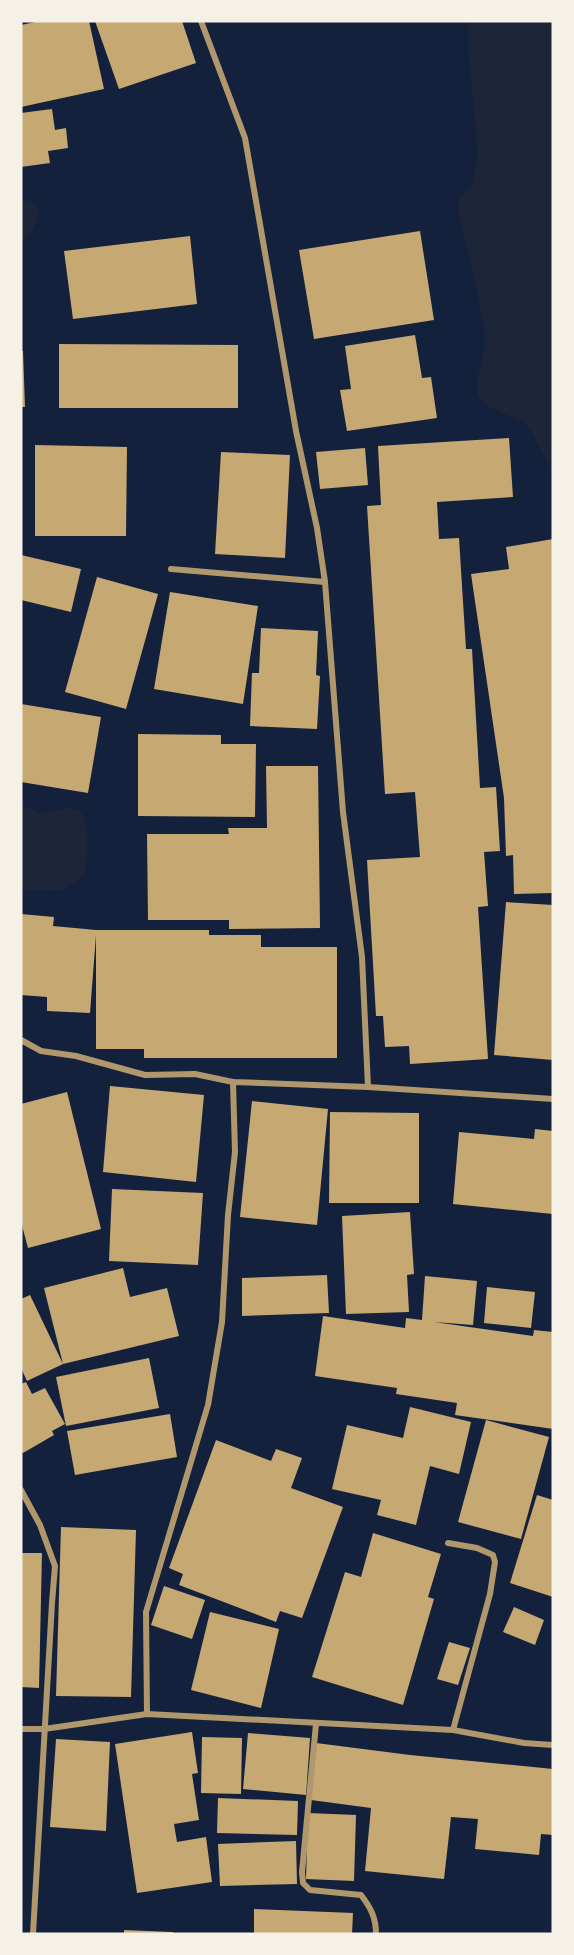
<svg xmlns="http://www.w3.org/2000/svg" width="574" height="1955" font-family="Roboto,sans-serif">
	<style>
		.green { fill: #1d2539 }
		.building { fill: #c6a872 }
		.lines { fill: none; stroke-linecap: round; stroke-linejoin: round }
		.minor { stroke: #b1986c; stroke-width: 6 }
	</style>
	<rect width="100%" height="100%" fill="#14213d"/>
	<g class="green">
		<path d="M468,21H553V473L531,431L523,422L485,405L478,396L476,385L484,352V328L476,286L458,211L459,199L473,183L477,160L476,129L468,49Z"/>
		<path d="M21,200L30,201L39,207C38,220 32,235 21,242Z"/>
		<path d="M21,804L39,813L69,808L79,810C93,828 86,854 85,876L64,889L53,891L21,889Z"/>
	</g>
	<g class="building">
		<path d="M40,21H89L104,89L21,107V25Z"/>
		<path d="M95,21H182L196,63L119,89Z"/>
		<path d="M52,109L55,130L66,128L68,148L48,151L50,163L21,167V113Z"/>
		<path d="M420,231L434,320L314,339L299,250Z"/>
		<path d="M190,236L197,304L73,319L64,251Z"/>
		<path d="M415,335L422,378L431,377L437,418L347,431L340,390L351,389L345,346Z"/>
		<path d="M59,344L238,345V408H59Z"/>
		<path d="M21,351H23L25,407H21Z"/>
		<path d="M509,438L513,497L437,502L439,539L459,538L466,649H472L480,788L496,787L500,851L484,852L488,906L478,907L488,1059L410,1064L409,1046L385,1047L383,1016H376L367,860L420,857L415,792L385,794L367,506L381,505L378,446Z"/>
		<path d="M35,445L127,447L126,536H35Z"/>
		<path d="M365,448L368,485L320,489L316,452Z"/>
		<path d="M221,452L290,455L285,558L215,554Z"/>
		<path d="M553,539V893L514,894L513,855L506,856L504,798L471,574L509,569L506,547Z"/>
		<path d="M21,555L81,569L71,612L21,600Z"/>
		<path d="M97,577L158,594L126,709L65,692Z"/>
		<path d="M170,592L258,606L243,704L154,689Z"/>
		<path d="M261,628L318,631L316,675L320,676L317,729L250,726L252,673H259Z"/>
		<path d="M21,704L101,717L88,793L21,782Z"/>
		<path d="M138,734L221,735V744H256L255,817L138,816Z"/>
		<path d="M266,766H318L320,928L229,929V920H148L147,834H229L228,828H267Z"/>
		<path d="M506,902L553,905V1060L494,1055Z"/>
		<path d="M21,914L54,917L53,926L96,930H209V935H261V947H337V1058H144V1049H96V935L90,1013L47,1011V997L21,995Z"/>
		<path d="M110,1086L204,1095L196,1182L103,1172Z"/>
		<path d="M67,1092L101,1229L28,1248L21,1222V1104Z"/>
		<path d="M252,1101L328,1109L317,1225L240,1217Z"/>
		<path d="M330,1112L419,1113V1203H329Z"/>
		<path d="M535,1129L553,1131V1214L453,1204L459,1132L534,1139Z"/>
		<path d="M112,1189L203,1193L198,1265L109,1261Z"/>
		<path d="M410,1212L414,1274L407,1275L409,1312L346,1314L342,1216Z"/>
		<path d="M123,1268L130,1297L167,1288L179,1336L63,1364L27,1381L21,1368V1299L30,1295L63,1364L44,1288Z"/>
		<path d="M327,1275L329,1313L242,1316V1278Z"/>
		<path d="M425,1276L477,1281L473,1325L434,1322L533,1336L534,1330L553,1332V1429L455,1415L457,1403L396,1394L397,1388L315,1376L323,1316L405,1328L406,1318L422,1320Z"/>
		<path d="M487,1287L535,1292L531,1328L484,1323Z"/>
		<path d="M149,1358L159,1408L66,1426L56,1377Z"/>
		<path d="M26,1382L32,1394L45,1388L65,1424L52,1431L54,1435L23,1453L21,1450V1384Z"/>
		<path d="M410,1407L471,1422L459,1474L430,1466L416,1525L377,1515L381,1500L332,1489L347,1425L403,1438Z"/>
		<path d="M170,1414L177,1457L75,1475L67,1431Z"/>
		<path d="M486,1420L549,1437L521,1539L458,1522Z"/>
		<path d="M216,1440L271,1461L276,1449L302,1458L291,1488L343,1507L302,1618L280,1611L276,1622L179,1585L183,1574L169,1568Z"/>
		<path d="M537,1495L553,1500V1597L510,1583Z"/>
		<path d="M61,1527L136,1530L131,1697L56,1696Z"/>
		<path d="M373,1533L441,1554L428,1597L434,1599L403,1705L312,1677L345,1572L361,1577Z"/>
		<path d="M21,1553H42L39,1688L21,1687Z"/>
		<path d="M164,1586L205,1600L192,1639L151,1625Z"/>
		<path d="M514,1607L544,1620L535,1645L503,1632Z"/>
		<path d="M210,1612L279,1629L261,1708L191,1690Z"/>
		<path d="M449,1642L470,1648L458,1685L437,1679Z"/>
		<path d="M192,1732L198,1773L192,1774L199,1820L174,1824L177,1842L206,1837L212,1882L137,1893L115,1744Z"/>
		<path d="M248,1733L310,1738L306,1795L243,1789Z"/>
		<path d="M202,1737L242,1738L241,1794L201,1793Z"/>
		<path d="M56,1739L110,1742L106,1831L50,1827Z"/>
		<path d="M316,1743L410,1755L553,1769V1835L541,1834L539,1855L475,1849L478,1819L451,1817L444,1879L365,1871L371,1808L311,1800Z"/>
		<path d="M218,1798L298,1801L297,1835L217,1833Z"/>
		<path d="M308,1813L356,1815L354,1881L306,1879Z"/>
		<path d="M296,1841L297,1884L220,1886L218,1844Z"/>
		<path d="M254,1909L353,1913L352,1934H254Z"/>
		<path d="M124,1930L173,1932V1934H124Z"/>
	</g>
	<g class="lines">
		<g class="minor">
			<path d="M201,21L245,138L296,431L317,528L325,582L343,812L362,957L368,1087"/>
			<path d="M171,569L325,582"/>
			<path d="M21,1040L41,1051L76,1056L145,1075L195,1074L233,1082L368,1087L553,1099"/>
			<path d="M21,1490L40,1525L55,1566L52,1603L33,1934"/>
			<path d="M448,1543L477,1548L493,1555L495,1562L490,1594L453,1730"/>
			<path d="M147,1714L146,1612L208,1405L222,1322L228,1215L235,1152L233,1082"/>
			<path d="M316,1724L302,1872L303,1883L310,1890L361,1895C371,1908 376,1918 376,1934"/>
			<path d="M21,1729H44L147,1714L453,1730L524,1743L553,1745"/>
		</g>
	</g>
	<rect width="574" height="1955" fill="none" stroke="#f6f1e7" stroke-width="45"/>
</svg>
